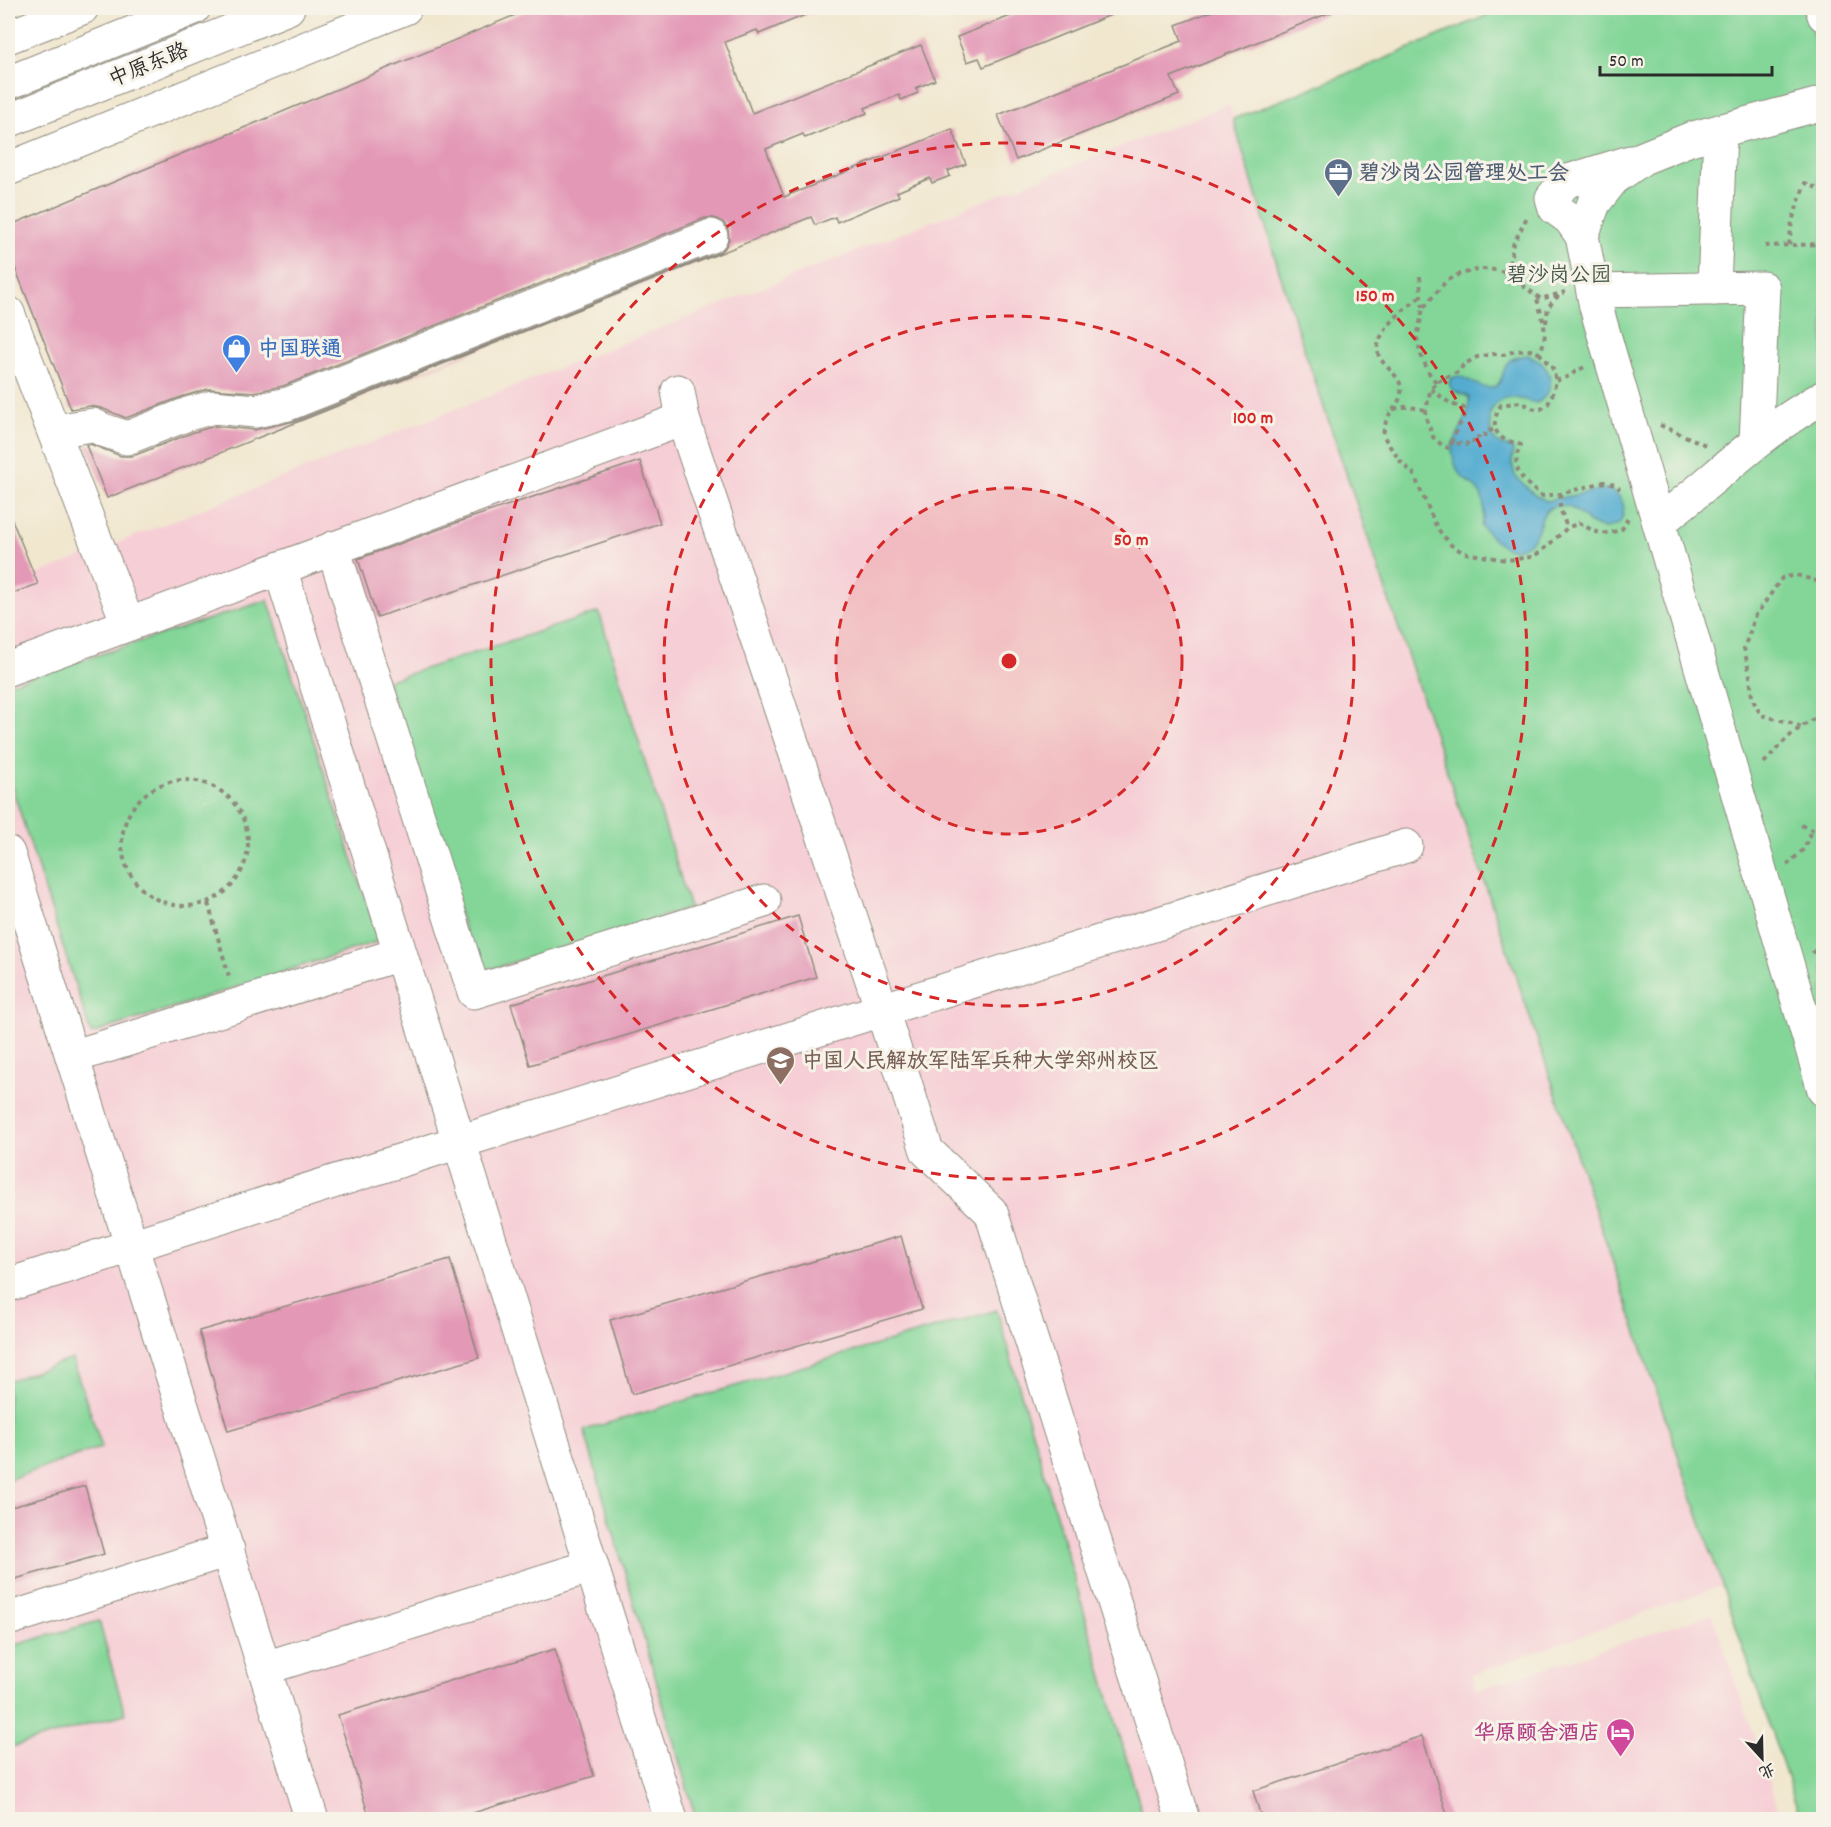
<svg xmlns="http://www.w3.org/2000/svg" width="1831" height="1827" font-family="Dekko,'LXGW WenKai TC',sans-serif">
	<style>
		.built { fill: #f6cfd6 }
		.green { fill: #83d698; stroke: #578062; stroke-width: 1.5 }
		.water { fill: #52acd0; stroke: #3e6c7e; stroke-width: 1.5 }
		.building { fill: #e398b6 }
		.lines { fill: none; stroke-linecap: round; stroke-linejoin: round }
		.minor-casing { stroke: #8e897d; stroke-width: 35 }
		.major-casing { stroke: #8e897d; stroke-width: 35 }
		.path { stroke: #8e897d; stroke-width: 4; stroke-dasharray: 4.5 4.5; stroke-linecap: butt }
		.minor { stroke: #fff; stroke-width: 33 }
		.major { stroke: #fff; stroke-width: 33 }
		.ring { fill: none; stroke: #d62828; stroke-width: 3; stroke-dasharray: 10 8 }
		.labels { text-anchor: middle; stroke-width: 6; stroke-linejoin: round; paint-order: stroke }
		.street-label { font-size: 21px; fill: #2b2b2b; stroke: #f7f3e8 }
		.service-label { font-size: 21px; font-weight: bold; fill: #4e5e75; stroke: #f7f3e8; text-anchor: start }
		.park-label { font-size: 21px; fill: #415646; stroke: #f7f3e8 }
		.shop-label { font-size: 21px; font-weight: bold; fill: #366cbe; stroke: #f7f3e8; text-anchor: start }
		.education-label { font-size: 21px; font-weight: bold; fill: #785e54; stroke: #f7f3e8; text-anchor: start }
		.hotel-label { font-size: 21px; font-weight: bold; fill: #b23c85; stroke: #f7f3e8; text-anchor: end }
		.centre { fill: #d62828; stroke: #f7f3e8; stroke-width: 3 }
		.ring-label { font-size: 18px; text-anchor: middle; font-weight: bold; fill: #d62828; stroke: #f7f3e8; stroke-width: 6; stroke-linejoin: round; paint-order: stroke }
	</style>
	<rect width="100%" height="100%" fill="#f7f3e8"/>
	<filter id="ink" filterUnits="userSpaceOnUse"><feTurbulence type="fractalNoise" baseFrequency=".0167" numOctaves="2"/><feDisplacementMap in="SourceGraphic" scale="12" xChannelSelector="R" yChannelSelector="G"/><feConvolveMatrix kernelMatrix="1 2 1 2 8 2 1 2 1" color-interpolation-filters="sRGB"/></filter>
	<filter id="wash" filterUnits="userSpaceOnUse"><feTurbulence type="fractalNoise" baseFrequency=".008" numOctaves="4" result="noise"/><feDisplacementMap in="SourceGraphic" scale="24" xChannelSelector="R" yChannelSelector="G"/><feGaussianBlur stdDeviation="1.35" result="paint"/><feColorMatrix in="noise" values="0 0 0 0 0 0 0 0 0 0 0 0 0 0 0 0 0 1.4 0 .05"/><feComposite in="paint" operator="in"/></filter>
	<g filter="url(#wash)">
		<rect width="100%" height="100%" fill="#f1e7cf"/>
		<path class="built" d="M1229,104L1721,1586L1471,1675L1476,1690L1712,1614L1782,1819L8,1820V586Z"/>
		<g class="green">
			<path d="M1504,8H1806L1824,78L1823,1819H1801L1292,313L1233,119L1370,65Z"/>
			<path d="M268,600L379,941L91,1034L8,775V684Z"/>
			<path d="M599,612L690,908L478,973L387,681Z"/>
			<path d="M997,1310L1144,1819H696L584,1430Z"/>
			<path d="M72,1359L102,1447L8,1480V1381Z"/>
			<path d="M99,1621L125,1714L8,1748V1647Z"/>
		</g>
		<path class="water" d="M1528,355C1550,363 1561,388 1537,403C1516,399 1505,389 1490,412C1490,422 1489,437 1498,443C1503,446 1508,446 1513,449L1512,463L1515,476L1534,494L1546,501L1605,489C1624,493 1628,508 1619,524C1615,525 1610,528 1605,528C1585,528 1578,502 1556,506C1542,508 1541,523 1536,534C1530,546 1513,554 1501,545C1493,540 1487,532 1481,526C1485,513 1486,498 1476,488C1470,482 1463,480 1458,471C1455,465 1452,455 1452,447C1459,429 1470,417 1469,397L1452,390L1449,383L1452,378L1459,376C1468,379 1480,388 1490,388C1505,386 1501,368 1509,361C1514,357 1522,356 1528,355Z"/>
		<g id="blocks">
			<g class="building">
				<path d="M532,8H822L759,34L757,30L725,42L752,113L921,45L935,80L916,88L918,93L901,100L899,95L865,108L867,113L805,138L803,134L766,149L784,197L952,129L966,164L948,171L950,176L932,183L930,178L897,192L899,196L837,222L835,217L815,225L811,217L107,498L86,445L90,444L121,456H133L194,432L215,426L254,430L295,421L718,253L725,248L729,239L728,229L723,222L714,218H705L283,386L254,392L208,389L181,397L126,418L101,408L90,406L71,409L8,250V226Z"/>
				<path d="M1031,8H1128L983,67L979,58L967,62L957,37Z"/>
				<path d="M1220,8H1341L1171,77L1179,95L1016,160L998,115L1182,41L1176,25Z"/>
				<path d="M640,461L660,523L377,617L358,559L467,519Z"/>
				<path d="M8,510L38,584L8,595Z"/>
				<path d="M798,916L816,977L530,1065L511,1004Z"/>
				<path d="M901,1236L922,1309L632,1394L610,1320Z"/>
				<path d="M450,1259L479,1358L228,1431L199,1331Z"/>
				<path d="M85,1486L104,1554L8,1581V1508Z"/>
				<path d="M555,1649L594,1776L450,1820H370L338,1715Z"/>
				<path d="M1422,1736L1449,1820H1262L1253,1791Z"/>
			</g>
		</g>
	</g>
	<g filter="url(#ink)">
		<use href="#blocks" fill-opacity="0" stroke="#8e897d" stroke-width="1.5"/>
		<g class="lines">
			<defs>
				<g id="minor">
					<path d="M1822,8L1824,15"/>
					<path d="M8,37L82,8"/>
					<path d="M1824,103L1690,139L1643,158L1613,179L1594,203L1582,236L1596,307L1824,1090"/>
					<path d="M8,169L405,8"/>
					<path d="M1582,236L1570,219L1555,208L1552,198L1565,182L1630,162"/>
					<path d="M1714,289L1720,131"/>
					<path d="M1593,291L1763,288L1756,441"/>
					<path d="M8,313L128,624"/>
					<path d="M678,391L683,419L882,1010L927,1151L991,1212L1183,1820"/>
					<path d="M54,431L93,425L103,430L127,438L188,414L213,407L255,411L288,404L711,236"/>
					<path d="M1659,522C1714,481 1762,430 1824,397"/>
					<path d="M333,548L474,992L764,901"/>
					<path d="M280,568L671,1820"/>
					<path d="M8,669L683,419"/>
					<path d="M8,853L312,1820"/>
					<path d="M72,1057L400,954"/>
					<path d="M8,1285L459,1142L1406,846"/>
					<path d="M8,1619L228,1550"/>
					<path d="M265,1668L592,1566"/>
				</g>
				<g id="major">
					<path d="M8,83L194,8"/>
					<path d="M8,121L288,8"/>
				</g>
			</defs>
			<use href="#minor" class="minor-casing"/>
			<use href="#major" class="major-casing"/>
			<g class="path">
				<path d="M1789,245L1792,221L1805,183L1824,191"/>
				<path d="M1765,246L1824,244"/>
				<path d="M1508,273L1513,245L1528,215"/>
				<path d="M1420,276L1421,296L1423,307"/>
				<path d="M1546,323L1548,307L1560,294"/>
				<path d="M1539,353L1553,369L1556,381L1553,393L1548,404L1541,409L1537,410L1520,402L1501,405C1494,416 1490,433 1506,440C1511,442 1516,443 1521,445C1508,469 1524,482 1542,496L1560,494L1604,482L1615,485L1620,489"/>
				<path d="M1556,381L1570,376L1576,371L1585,367"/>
				<path d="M1436,382L1429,373L1421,355L1417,338L1423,308L1447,280L1460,274L1481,269L1497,270L1508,273L1519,283L1541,299L1565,292"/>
				<path d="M1431,389L1451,404L1464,408L1465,414L1448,448L1443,446L1433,437L1425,415L1430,392L1436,382L1460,371L1463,365L1477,357L1493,354L1503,355L1515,351L1530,350L1539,353C1551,334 1541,316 1536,295"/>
				<path d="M1393,410C1420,375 1372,369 1378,345C1383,325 1405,309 1421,296"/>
				<path d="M1425,410C1398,404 1388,404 1383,435L1391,448L1401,462L1413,473L1437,528L1451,545L1464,553L1507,560L1532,557L1543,550L1567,528L1579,523C1598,533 1601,537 1622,529L1628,518"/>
				<path d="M1660,425L1708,446"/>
				<path d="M1450,442L1456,446L1459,443L1466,445L1469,440L1475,442L1476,437L1484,438L1486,431L1495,430"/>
				<path d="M1560,494V508L1567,528"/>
				<path d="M1801,727C1789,721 1774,719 1761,715L1752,698L1750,676L1744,648L1756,615L1782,578L1796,575L1824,583"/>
				<path d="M1764,763C1781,743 1799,725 1824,714"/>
				<circle cx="185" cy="843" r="63"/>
				<path d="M1801,825L1824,835"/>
				<path d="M1787,865L1804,849L1811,830"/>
				<path d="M208,903L230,980"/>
				<path d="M1812,953L1824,944"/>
			</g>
			<use href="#minor" class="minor"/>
			<use href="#major" class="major"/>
		</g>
	</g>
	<circle cx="1009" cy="661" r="173" fill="#d62828" fill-opacity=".12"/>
	<g class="ring">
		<circle cx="1009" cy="661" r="173"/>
		<circle cx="1009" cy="661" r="345"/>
		<circle cx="1009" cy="661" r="518"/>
	</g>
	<defs>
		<symbol id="office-pin" viewBox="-11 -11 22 30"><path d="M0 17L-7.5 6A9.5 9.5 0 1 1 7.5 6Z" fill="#5c6f8a" stroke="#f7f3e8"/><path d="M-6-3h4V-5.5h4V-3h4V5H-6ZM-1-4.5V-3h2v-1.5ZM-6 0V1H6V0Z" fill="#fff"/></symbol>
		<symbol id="shop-pin" viewBox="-11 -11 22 30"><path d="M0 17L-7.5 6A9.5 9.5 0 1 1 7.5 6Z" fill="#3f7fe0" stroke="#f7f3e8"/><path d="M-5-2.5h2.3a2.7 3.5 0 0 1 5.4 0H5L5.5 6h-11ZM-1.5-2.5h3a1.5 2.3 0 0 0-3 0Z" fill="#fff"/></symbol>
		<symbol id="university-pin" viewBox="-11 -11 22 30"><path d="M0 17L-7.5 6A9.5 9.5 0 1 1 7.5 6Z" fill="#8d6e63" stroke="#f7f3e8"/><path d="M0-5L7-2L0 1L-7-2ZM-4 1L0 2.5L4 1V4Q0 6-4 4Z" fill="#fff"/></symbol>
		<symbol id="hotel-pin" viewBox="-11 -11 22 30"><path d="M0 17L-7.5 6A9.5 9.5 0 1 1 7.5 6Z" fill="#d1479c" stroke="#f7f3e8"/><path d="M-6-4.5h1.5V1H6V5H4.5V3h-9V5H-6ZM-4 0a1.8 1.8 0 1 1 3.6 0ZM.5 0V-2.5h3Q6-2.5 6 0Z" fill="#fff"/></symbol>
	</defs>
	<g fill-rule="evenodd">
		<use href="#office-pin" x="1322" y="156" width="33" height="45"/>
		<use href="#shop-pin" x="220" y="332" width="33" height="45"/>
		<use href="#university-pin" x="764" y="1044" width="33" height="45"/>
		<use href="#hotel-pin" x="1604" y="1716" width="33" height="45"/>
	</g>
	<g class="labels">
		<g class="street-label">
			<text transform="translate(148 64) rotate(-22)" y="7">中原东路</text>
		</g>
		<g class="service-label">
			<text x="1359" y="179">碧沙岗公园管理处工会</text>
		</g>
		<g class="park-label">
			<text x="1559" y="281">碧沙岗公园</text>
		</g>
		<g class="shop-label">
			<text x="258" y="355">中国联通</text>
		</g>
		<g class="education-label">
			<text x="802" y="1067">中国人民解放军陆军兵种大学郑州校区</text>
		</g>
		<g class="hotel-label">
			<text x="1600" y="1739">华原颐舍酒店</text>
		</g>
	</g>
	<circle cx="1009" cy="661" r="9" class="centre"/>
	<g class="ring-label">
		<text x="1375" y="301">150 m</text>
		<text x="1253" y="423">100 m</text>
		<text x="1131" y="545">50 m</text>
	</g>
	<rect width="1831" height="1827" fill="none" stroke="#f7f3e8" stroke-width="30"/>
	<g transform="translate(1762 1758) rotate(158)" stroke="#f7f3e8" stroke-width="4.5" paint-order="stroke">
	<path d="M0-4.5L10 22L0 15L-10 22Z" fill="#2b2b2b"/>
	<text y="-9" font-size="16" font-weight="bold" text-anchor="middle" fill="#2b2b2b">北</text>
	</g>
	<path d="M1600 66v9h172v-9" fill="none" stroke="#2b2b2b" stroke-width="3"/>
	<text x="1609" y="66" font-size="18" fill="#2b2b2b" stroke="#f7f3e8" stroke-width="4.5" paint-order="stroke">50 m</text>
</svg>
